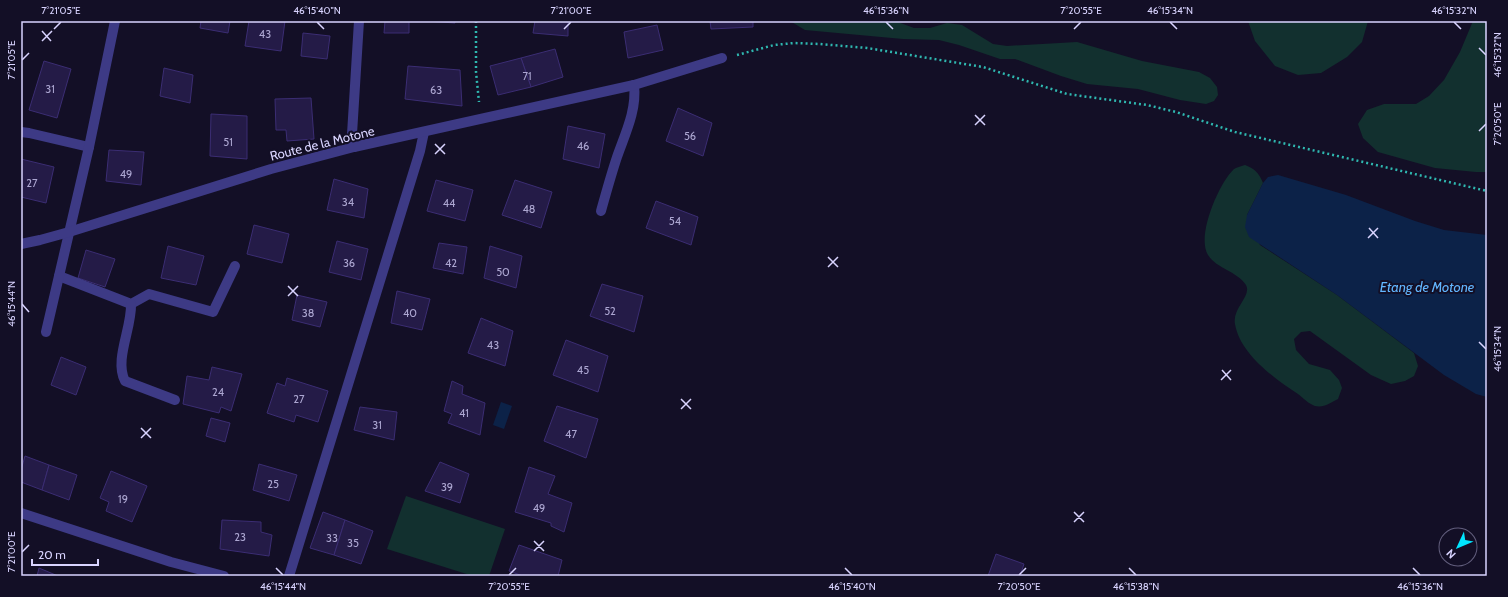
<svg xmlns="http://www.w3.org/2000/svg" width="1508" height="597" font-family="Cabin,sans-serif">
	<style>
		.green { fill: #12302f }
		.water { fill: #0c2248 }
		.building { fill: #241b47; stroke: #3b2d73 }
		.lines { fill: none; stroke-linecap: round; stroke-linejoin: round }
		.path { stroke: #2fb8b0; stroke-width: 2.5; stroke-dasharray: 2 3; stroke-linecap: butt }
		.lane { stroke: #3d3a85; stroke-width: 10 }
		.street { stroke: #3d3a85; stroke-width: 10 }
		.ticks { fill: none; stroke: #d9d4ff; stroke-width: 1.5 }
		.labels { text-anchor: middle; stroke-width: 4; stroke-linejoin: round; paint-order: stroke }
		.number-label { font-size: 11px; fill: #aca6d1 }
		.street-label { font-size: 13px; fill: #d9d4ff; stroke: #130f26 }
		.water-label { font-size: 14px; font-style: italic; fill: #62b6ff; stroke: #130f26 }
		.neatline { fill: none; stroke: #d9d4ff; stroke-width: 1.5 }
		.ticks-label { font-size: 10px; text-anchor: middle; fill: #d9d4ff }
	</style>
	<rect width="100%" height="100%" fill="#130f26"/>
	<g class="green">
		<path d="M790,21H895L914,28H930L947,23L962,25L993,44L1007,46L1077,42L1142,61L1199,72L1210,78L1217,87L1218,95L1214,101L1206,104L1180,100L1138,89L1087,84L1061,76L1015,59H1000L959,45L939,40L903,39L805,30Z"/>
		<path d="M1248,21H1368L1362,42L1347,57L1321,73L1298,75L1275,66L1255,41Z"/>
		<path d="M1473,21H1487V172H1476L1435,168L1378,152L1363,138L1358,124L1367,110L1384,104H1416L1429,96L1444,80L1460,52Z"/>
		<path d="M1245,165C1255,169 1259,173 1263,183L1247,215L1260,245L1337,295L1414,353L1418,366L1414,376L1405,381L1391,384L1371,375L1310,331L1301,332L1294,339L1296,350L1309,364L1330,370L1339,380L1342,388L1338,399C1330,403 1324,408 1315,406C1309,404 1303,398 1298,394C1274,378 1240,354 1235,324C1232,308 1252,296 1246,285C1237,271 1217,269 1208,255C1196,236 1219,183 1234,169C1237,167 1242,166 1245,165Z"/>
		<path d="M406,496L505,529L489,576H473L387,549Z"/>
	</g>
	<g class="water">
		<path d="M1278,175L1346,195L1415,221L1444,230L1487,235V397L1476,394L1444,375L1337,295L1249,237L1245,227L1247,215L1263,183L1268,177Z"/>
		<path d="M501,402L512,406L504,429L493,425Z"/>
	</g>
	<g class="building">
		<path d="M201,21H230L228,33L200,28Z"/>
		<path d="M249,21H285L281,51L245,46Z"/>
		<path d="M385,21H409V33H384Z"/>
		<path d="M427,21H455V23Z"/>
		<path d="M535,21H568V36L533,33Z"/>
		<path d="M710,21H753V27L711,29Z"/>
		<path d="M657,25L663,50L628,58L624,32Z"/>
		<path d="M303,33L330,36L327,59L301,56Z"/>
		<path d="M555,49L563,77L531,87L521,58Z"/>
		<path d="M521,58L531,87L498,95L490,66Z"/>
		<path d="M44,61L71,69L57,118L29,110Z"/>
		<path d="M408,66L460,70L462,106L405,99Z"/>
		<path d="M164,68L193,75L190,103L160,96Z"/>
		<path d="M311,98L314,139L287,141L286,130H276L275,99Z"/>
		<path d="M678,108L712,123L703,156L666,141Z"/>
		<path d="M211,114L247,116V159L210,156Z"/>
		<path d="M568,126L605,134L599,168L563,159Z"/>
		<path d="M109,150L144,152L141,185L106,181Z"/>
		<path d="M21,159L54,167L46,203L21,197Z"/>
		<path d="M334,179L368,189L364,218L327,210Z"/>
		<path d="M436,180L473,190L465,221L427,211Z"/>
		<path d="M515,180L552,192L541,228L502,215Z"/>
		<path d="M656,201L698,217L691,245L646,228Z"/>
		<path d="M254,225L289,234L282,263L247,254Z"/>
		<path d="M337,241L368,249L361,280L329,272Z"/>
		<path d="M439,243L467,247L463,274L433,268Z"/>
		<path d="M168,246L204,256L196,285L161,278Z"/>
		<path d="M490,246L522,256L516,288L484,278Z"/>
		<path d="M86,250L115,259L105,287L78,278Z"/>
		<path d="M602,284L643,296L634,332L590,316Z"/>
		<path d="M397,291L430,299L422,330L391,323Z"/>
		<path d="M297,295L327,302L320,327L292,320Z"/>
		<path d="M481,318L513,331L505,366L468,353Z"/>
		<path d="M566,340L608,356L598,392L553,375Z"/>
		<path d="M61,357L86,367L76,395L51,385Z"/>
		<path d="M212,367L242,374L231,411L221,407L219,413L183,404L187,376L209,380Z"/>
		<path d="M287,378L328,391L318,422L296,415L294,422L267,413L277,383L285,386Z"/>
		<path d="M452,381L463,386L462,394L485,403L480,435L448,423L452,414L444,411Z"/>
		<path d="M557,406L598,419L586,458L544,441Z"/>
		<path d="M360,407L397,412L394,440L354,430Z"/>
		<path d="M211,418L230,423L225,442L206,436Z"/>
		<path d="M25,456L49,465L42,490L21,482V470Z"/>
		<path d="M440,462L469,474L460,503L425,491Z"/>
		<path d="M259,464L297,475L289,501L253,490Z"/>
		<path d="M49,465L77,475L69,500L42,490Z"/>
		<path d="M529,467L555,476L548,494L572,503L564,532L551,526V523L515,512Z"/>
		<path d="M111,471L147,486L132,522L106,511L109,502L100,498Z"/>
		<path d="M323,512L345,520L334,555L310,548Z"/>
		<path d="M222,520L261,522V532L272,535L269,556L220,549Z"/>
		<path d="M345,520L373,531L361,564L334,555Z"/>
		<path d="M519,545L562,560L558,576H523L509,571Z"/>
		<path d="M996,554L1024,564L1020,576H988Z"/>
		<path d="M39,568L58,576H37Z"/>
	</g>
	<g class="lines">
		<g class="path">
			<path d="M476,21V72L479,102"/>
			<path d="M737,55L774,45L794,43L820,44L867,48L983,67L1067,94L1147,105L1176,112L1235,132L1487,191"/>
		</g>
		<g class="lane">
			<path d="M21,132L29,133L89,147"/>
			<path d="M354,147L352,134L359,21"/>
			<path d="M59,276L131,304L149,294L213,312L235,266"/>
			<path d="M131,304C132,328 114,360 125,381L175,400"/>
			<path d="M46,332L89,147L115,21"/>
			<path d="M289,576L420,151L424,132"/>
		</g>
		<g class="street">
			<path d="M601,211C606,193 611,175 617,157C625,134 637,110 634,85"/>
			<path d="M21,244L40,240L69,232L271,169L354,147L634,85L722,58"/>
			<path d="M21,513L171,562L224,576"/>
		</g>
	</g>
	<path class="ticks" d="M317,22L324,29M886,22L893,29M1170,22L1177,29M1454,22L1461,29M54,29L61,22M564,29L571,22M1074,29L1081,22M42,31L51,41M42,41L52,31M1479,48L1486,55M22,60L29,53M975,115L985,125M975,125L985,115M1479,131L1486,124M435,144L445,154M435,154L445,144M1369,228L1378,238M1368,238L1378,228M828,257L838,267M828,267L838,257M288,286L298,296M288,296L298,286M22,304L29,312M1479,342L1486,349M1222,370L1231,380M1221,380L1231,370M681,399L691,409M681,409L691,399M141,428L151,438M141,438L151,428M1074,512L1084,522M1074,522L1084,512M534,541L544,551M534,551L544,541M22,552L29,545M276,568L283,575M845,568L852,575M1129,568L1136,575M1413,568L1420,575M509,575L516,568M1019,575L1026,568"/>
	<g class="labels">
		<g class="number-label">
			<text x="265" y="38">43</text>
			<text x="527" y="80">71</text>
			<text x="50" y="93">31</text>
			<text x="436" y="94">63</text>
			<text x="690" y="140">56</text>
			<text x="228" y="146">51</text>
			<text x="583" y="150">46</text>
			<text x="126" y="178">49</text>
			<text x="32" y="187">27</text>
			<text x="348" y="206">34</text>
			<text x="449" y="207">44</text>
			<text x="529" y="213">48</text>
			<text x="675" y="225">54</text>
			<text x="349" y="267">36</text>
			<text x="451" y="267">42</text>
			<text x="503" y="276">50</text>
			<text x="610" y="315">52</text>
			<text x="308" y="317">38</text>
			<text x="410" y="317">40</text>
			<text x="493" y="349">43</text>
			<text x="583" y="374">45</text>
			<text x="218" y="396">24</text>
			<text x="299" y="403">27</text>
			<text x="464" y="417">41</text>
			<text x="377" y="429">31</text>
			<text x="571" y="438">47</text>
			<text x="273" y="488">25</text>
			<text x="447" y="491">39</text>
			<text x="123" y="503">19</text>
			<text x="539" y="512">49</text>
			<text x="240" y="541">23</text>
			<text x="332" y="542">33</text>
			<text x="353" y="547">35</text>
		</g>
		<g class="street-label">
			<text transform="translate(322 143) rotate(-14)" y="5">Route de la Motone</text>
		</g>
		<g class="water-label">
			<text x="1427" y="292">Etang de Motone</text>
		</g>
	</g>
	<rect width="1508" height="597" fill="none" stroke="#130f26" stroke-width="44"/>
	<g transform="translate(1458 547) rotate(226)"><circle r="19" fill="#130f26" stroke="#625e7d"/>
	<path d="M0-3L7 15L0 10L-7 15Z" fill="#00e5ff"/>
	<text y="-6" font-size="11" font-weight="bold" text-anchor="middle" fill="#d9d4ff">N</text>
	</g>
	<path d="M32 559v6h66v-6" fill="none" stroke="#d9d4ff" stroke-width="2"/>
	<text x="38" y="559" font-size="12" fill="#d9d4ff" stroke="#130f26" stroke-width="3" paint-order="stroke">20 m</text>
	<rect x="22" y="22" width="1464" height="553" class="neatline"/>
	<g class="ticks-label">
		<text x="61" y="14">7°21'05"E</text>
		<text x="317" y="14">46°15'40"N</text>
		<text x="571" y="14">7°21'00"E</text>
		<text x="886" y="14">46°15'36"N</text>
		<text x="1081" y="14">7°20'55"E</text>
		<text x="1170" y="14">46°15'34"N</text>
		<text x="1454" y="14">46°15'32"N</text>
		<text transform="translate(1497 55) rotate(-90)" y="4">46°15'32"N</text>
		<text transform="translate(11 60) rotate(-90)" y="4">7°21'05"E</text>
		<text transform="translate(1497 124) rotate(-90)" y="4">7°20'50"E</text>
		<text transform="translate(11 304) rotate(-90)" y="4">46°15'44"N</text>
		<text transform="translate(1497 349) rotate(-90)" y="4">46°15'34"N</text>
		<text transform="translate(11 552) rotate(-90)" y="4">7°21'00"E</text>
		<text x="283" y="590">46°15'44"N</text>
		<text x="509" y="590">7°20'55"E</text>
		<text x="852" y="590">46°15'40"N</text>
		<text x="1019" y="590">7°20'50"E</text>
		<text x="1136" y="590">46°15'38"N</text>
		<text x="1420" y="590">46°15'36"N</text>
	</g>
</svg>
